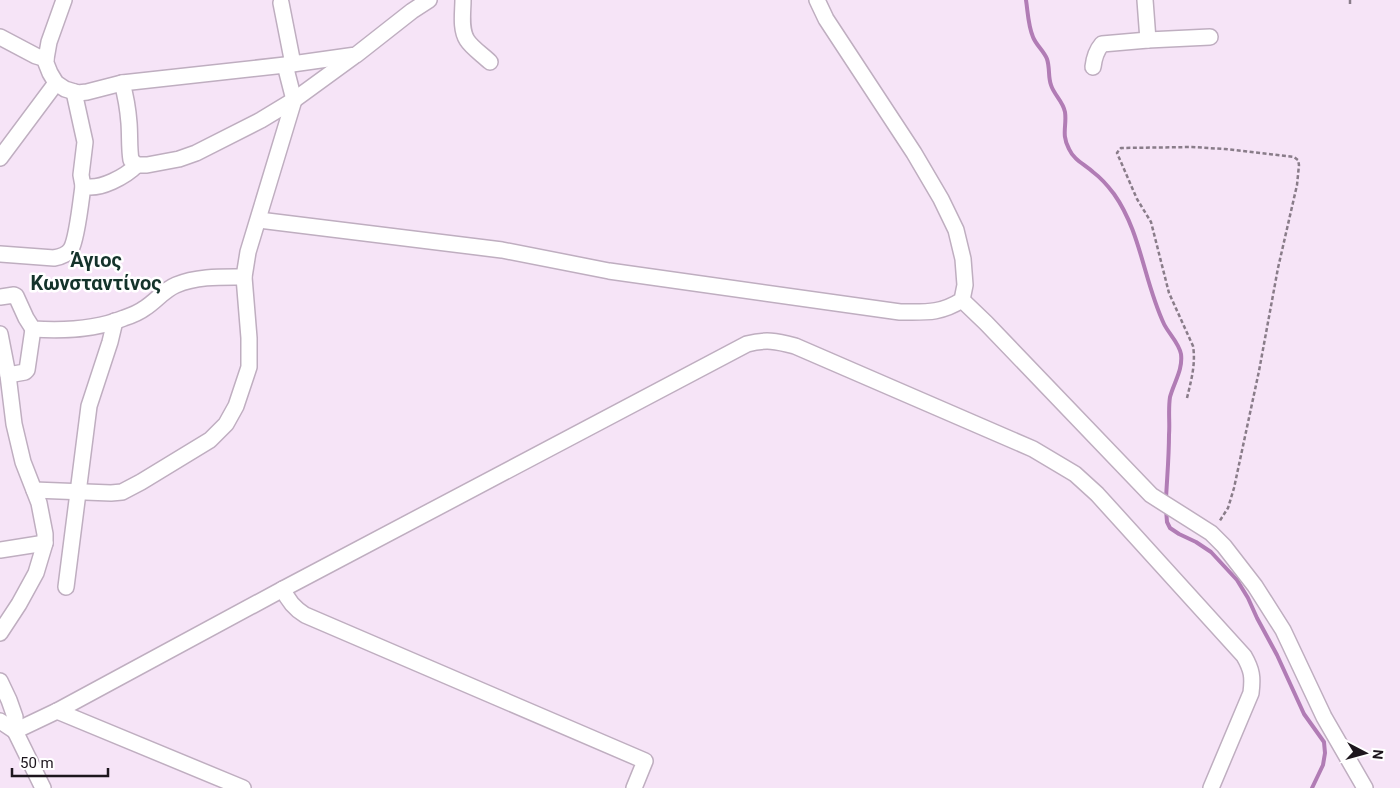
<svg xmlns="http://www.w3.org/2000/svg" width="1400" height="788" font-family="Roboto,sans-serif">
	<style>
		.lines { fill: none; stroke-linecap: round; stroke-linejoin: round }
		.stream { stroke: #b17cb5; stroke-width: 4 }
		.minor-casing { stroke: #bfaec0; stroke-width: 18 }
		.path { stroke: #897c89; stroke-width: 2.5; stroke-dasharray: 4 2.5; stroke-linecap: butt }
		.minor { stroke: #fff; stroke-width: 15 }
		.labels { text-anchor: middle; stroke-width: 5; stroke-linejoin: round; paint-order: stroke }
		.quarter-label { font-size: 20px; font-weight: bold; fill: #14332b; stroke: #fff }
	</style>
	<rect width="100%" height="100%" fill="#f6e4f7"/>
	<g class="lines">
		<g class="stream">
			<path d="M1026,0C1028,13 1028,25 1033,37C1036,45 1044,51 1047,59C1050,68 1048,77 1051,85C1054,95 1063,101 1065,112C1067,126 1061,134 1069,149C1074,160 1084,164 1093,172C1101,178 1108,186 1114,194C1141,232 1144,282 1164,324C1169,334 1179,343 1181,354C1183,370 1174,382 1170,397C1168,410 1170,423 1169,435C1169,457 1167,478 1166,499"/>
			<path d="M1166,509L1167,522L1170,528L1179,534L1196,542L1211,552L1237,580L1248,598L1257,618L1277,655L1304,714L1324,742L1325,753L1323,765L1312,788"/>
		</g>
		<defs>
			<g id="minor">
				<path d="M64,0L49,42L46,59V63L50,73L56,83L65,89L78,93L87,92L122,83L285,65L356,55L412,11L429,0"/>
				<path d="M463,0C463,12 460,29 467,40C472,48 483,55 490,62"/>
				<path d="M1145,0L1148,40"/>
				<path d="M281,3L293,64"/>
				<path d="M0,37L36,56L46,59"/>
				<path d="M1093,67C1094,58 1096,51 1102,44L1148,40L1210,37"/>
				<path d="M122,83C126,97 128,110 129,123C130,136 129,148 131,160L137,165H147L179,159L196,153L261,120L294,100L353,57"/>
				<path d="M74,92L85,142L81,175L83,186C100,191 126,176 137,165"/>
				<path d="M0,158L56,83"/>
				<path d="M259,220L502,250L609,271L900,312C925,312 940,314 962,300L965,285L963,259L956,230L941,199L914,153L826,19L817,0"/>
				<path d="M0,254L54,258C60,257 67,255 71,249C77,239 81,200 83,186"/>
				<path d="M0,297L14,295L16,296L26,318L33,329C64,331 95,330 124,318C130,316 141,311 145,308C156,301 164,290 176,285C197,276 222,277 244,277"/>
				<path d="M962,300L986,323L1151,495L1211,533L1224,546L1255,586L1283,630L1324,717L1365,788"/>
				<path d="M0,334L8,375L14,424L23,462L39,503L45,534V543L36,573L19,604L0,633"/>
				<path d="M8,375L25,372L27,370L33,329"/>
				<path d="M34,490L111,493L122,492L141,482L210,440L226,424L236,406L249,367V338L244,277L248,252L294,100L285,65"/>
				<path d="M0,550L45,543"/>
				<path d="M66,587L89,406L110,342L115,321"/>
				<path d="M283,589C288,601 294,608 305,615L645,761L634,788"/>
				<path d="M0,681L9,700L15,717V731L43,788"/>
				<path d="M57,711L243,788"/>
				<path d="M0,721L15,731"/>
				<path d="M15,731L57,711L283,589L747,344C766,339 776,341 795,346L1033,449L1075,474L1097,494L1244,656C1252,670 1253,677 1251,693L1211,788"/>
			</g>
		</defs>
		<use href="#minor" class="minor-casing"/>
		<g class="path">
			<path d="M1350,4V0"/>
			<path d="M1187,398C1191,381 1196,364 1193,346L1169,293L1151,222L1137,199L1117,153L1119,150L1121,148L1192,147L1225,149L1294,157L1298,160L1299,165L1297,185L1278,268L1259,371L1234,488L1228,508L1219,522"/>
		</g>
		<use href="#minor" class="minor"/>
	</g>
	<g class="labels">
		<g class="quarter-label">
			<text x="96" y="267">Άγιος<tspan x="96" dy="23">Κωνσταντίνος</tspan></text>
		</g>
	</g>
	<g transform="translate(1365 753) rotate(96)" stroke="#ffffff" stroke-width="4" paint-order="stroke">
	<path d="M0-4L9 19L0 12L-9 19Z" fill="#1d161d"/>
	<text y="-8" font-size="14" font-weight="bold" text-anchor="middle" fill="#1d161d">N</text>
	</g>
	<path d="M12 768v8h96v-8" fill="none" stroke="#1d161d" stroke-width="2.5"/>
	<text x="20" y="768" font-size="15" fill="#1d161d" stroke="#ffffff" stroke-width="4" paint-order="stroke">50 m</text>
</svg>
